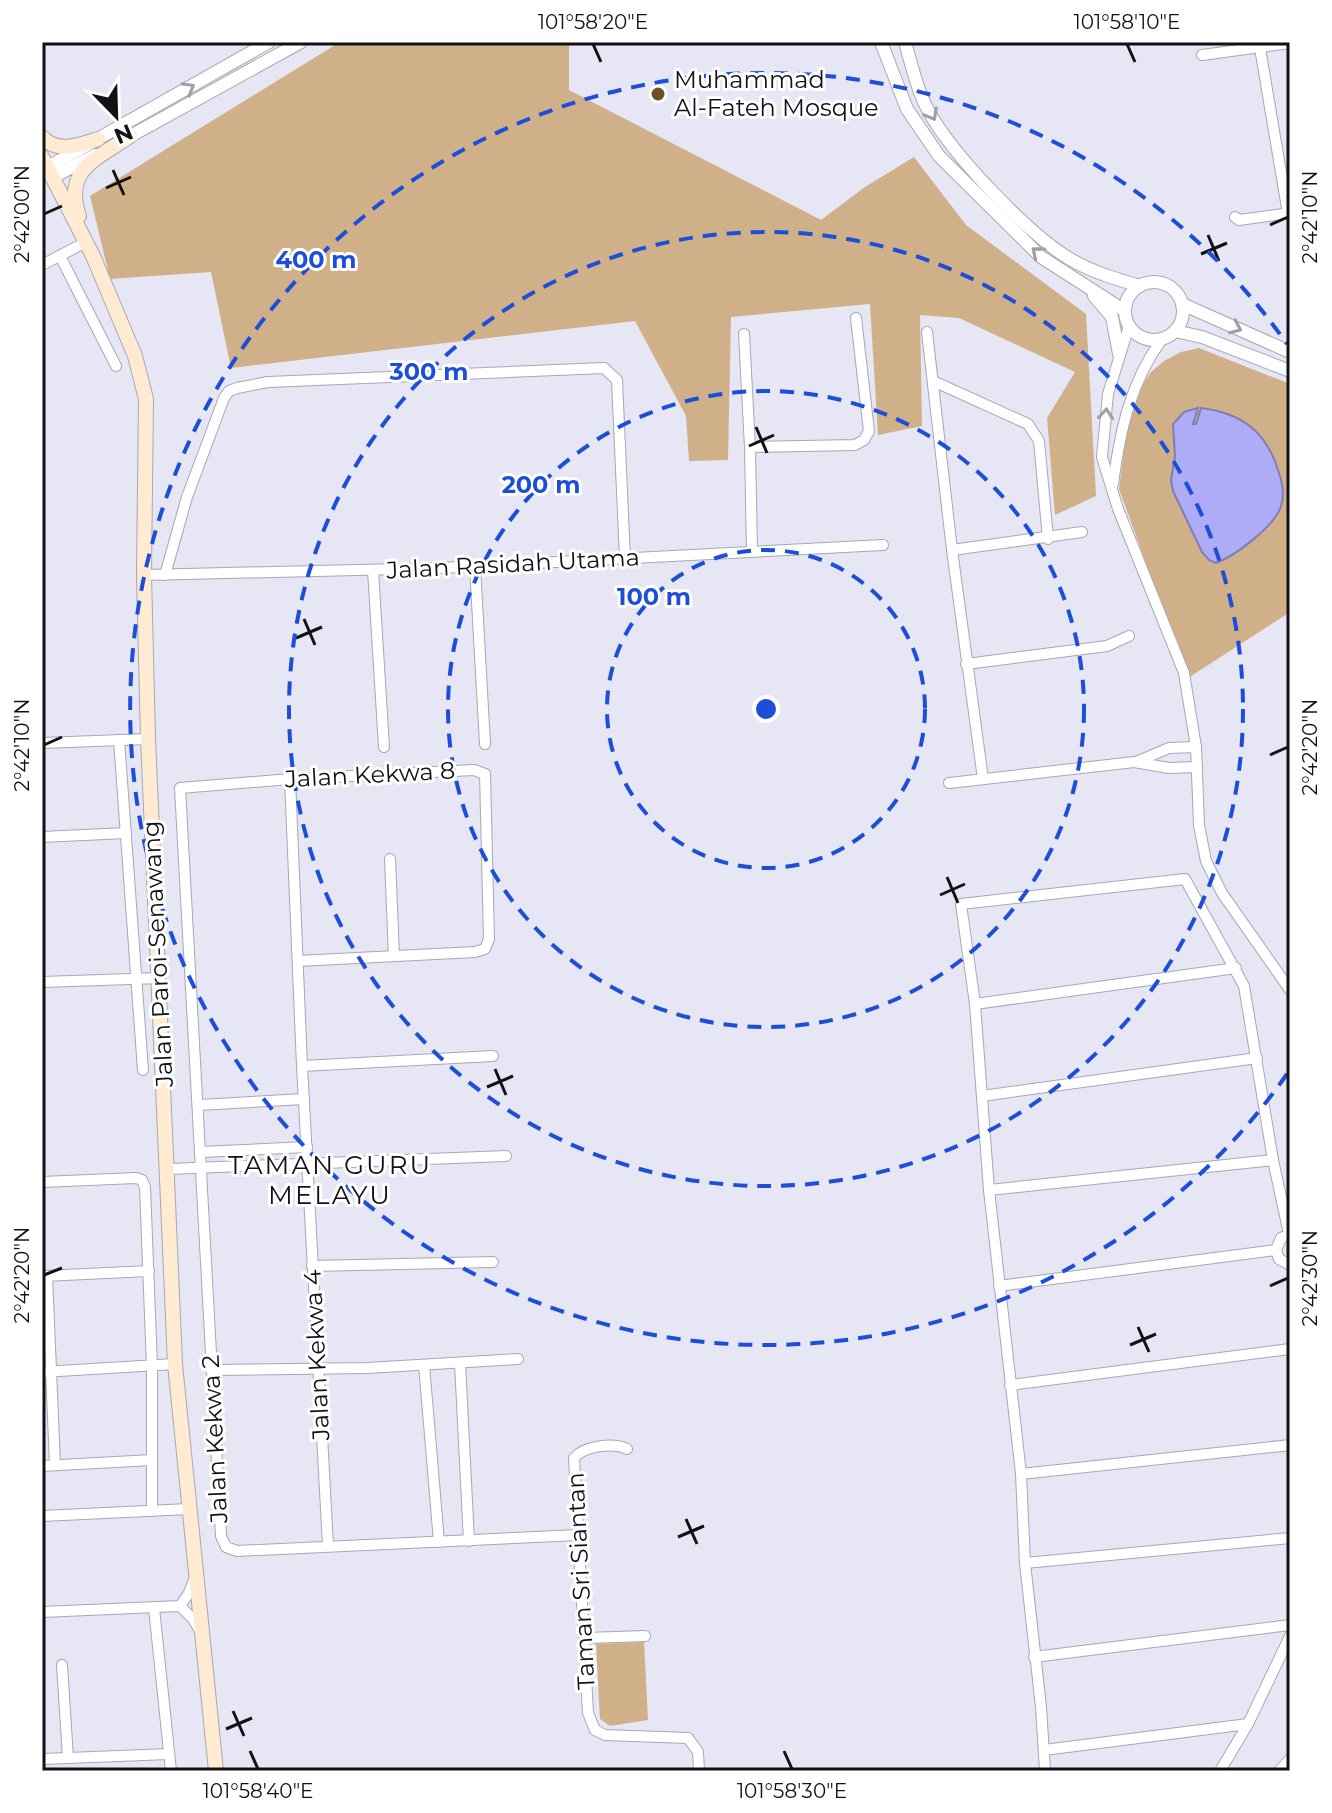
<svg xmlns="http://www.w3.org/2000/svg" width="1332" height="1813" font-family="Montserrat,sans-serif">
	<style>
		.green { fill: #d0b088 }
		.water { fill: #aeacf7; stroke: #7f7eb4; stroke-width: 2 }
		.lines { fill: none; stroke-linecap: round; stroke-linejoin: round }
		.minor-casing { stroke: #a7a7b5; stroke-width: 12 }
		.tertiary-casing { stroke: #a7a7b5; stroke-width: 14 }
		.secondary-casing { stroke: #a7a7b5; stroke-width: 16 }
		.minor { stroke: #fff; stroke-width: 10 }
		.tertiary { stroke: #fff; stroke-width: 12 }
		.secondary { stroke: #feebd2; stroke-width: 14 }
		.oneway { stroke: #a0a0a2 }
		.ticks { fill: none; stroke: #111116; stroke-width: 3 }
		.ring { fill: none; stroke: #1d4ed8; stroke-width: 4; stroke-dasharray: 14 10 }
		.poi-dot { fill: #6f5026; stroke: #fff; stroke-width: 3 }
		.labels { text-anchor: middle; stroke-width: 6; stroke-linejoin: round; paint-order: stroke }
		.poi-label { font-size: 24px; fill: #111116; stroke: #fff; text-anchor: start }
		.street-label { font-size: 24px; fill: #111116; stroke: #fff }
		.neighbourhood-label { font-size: 26px; letter-spacing: 2px; fill: #111116; stroke: #fff }
		.centre { fill: #1d4ed8; stroke: #fff; stroke-width: 4 }
		.ring-label { font-size: 24px; text-anchor: middle; font-weight: bold; fill: #1d4ed8; stroke: #fff; stroke-width: 6; stroke-linejoin: round; paint-order: stroke }
		.neatline { fill: none; stroke: #111116; stroke-width: 3 }
		.ticks-label { font-size: 20px; text-anchor: middle; fill: #111116 }
	</style>
	<rect width="100%" height="100%" fill="#e6e6f5"/>
	<g class="green">
		<path d="M340,42H569V90L821,220L865,187L914,157L966,225L1086,314L1096,496L1055,515L1047,418L1075,372L959,318L920,315L922,426L878,435L870,304L731,317L728,460L689,461L686,416L635,321L231,368L211,272L110,279L90,196Z"/>
		<path d="M1199,348L1290,384V612L1188,678L1119,489L1126,434L1142,386L1150,373L1164,361L1181,352Z"/>
		<path d="M644,1642L648,1720L610,1726L600,1719L596,1644Z"/>
	</g>
	<path class="water" d="M1198,408L1193,424H1196L1201,408C1241,413 1266,431 1278,470C1282,480 1285,495 1281,506C1275,526 1235,556 1216,563L1209,560L1202,552L1173,491L1171,480L1175,456L1173,424L1184,412Z"/>
	<g class="lines">
		<defs>
			<g id="minor">
				<path d="M1259,42L1288,214"/>
				<path d="M1202,55L1290,43"/>
				<path d="M1235,217L1239,220L1290,213"/>
				<path d="M60,256L116,366"/>
				<path d="M42,265L86,242"/>
				<path d="M1129,326L1108,394L1102,457L1118,509L1184,673L1196,747L1199,825L1206,861L1222,893L1290,990"/>
				<path d="M927,332L952,550L983,779"/>
				<path d="M744,334L750,447L752,551"/>
				<path d="M933,381L1028,424L1039,441L1048,539"/>
				<path d="M750,447L855,445L864,440L869,431L856,318"/>
				<path d="M1113,484C1120,431 1130,383 1162,339"/>
				<path d="M952,550L1082,532"/>
				<path d="M475,567L485,744"/>
				<path d="M373,570L384,747"/>
				<path d="M144,575L440,568L883,545"/>
				<path d="M165,575L187,497L224,398L229,391L237,388L268,382L604,368L617,380L625,559"/>
				<path d="M966,664L1107,646L1129,636"/>
				<path d="M119,740L143,1070"/>
				<path d="M42,743L148,739"/>
				<path d="M1136,762L1169,748L1196,747"/>
				<path d="M290,779L302,1066L328,1546"/>
				<path d="M949,783L1134,762L1169,768L1197,767"/>
				<path d="M42,837L126,833"/>
				<path d="M390,859L394,956"/>
				<path d="M298,961L475,952L485,949L489,939L485,774L474,770L290,779L180,788L221,1536L226,1547L237,1551L578,1535"/>
				<path d="M42,982L160,978"/>
				<path d="M975,1004L1236,968"/>
				<path d="M302,1066L493,1056"/>
				<path d="M982,1096L1257,1058"/>
				<path d="M199,1105L304,1099"/>
				<path d="M201,1152L307,1147"/>
				<path d="M168,1169L506,1156"/>
				<path d="M42,1182L136,1178L142,1180L145,1187L152,1367V1511"/>
				<path d="M989,1190L1273,1160"/>
				<path d="M1290,1234L1281,1238L1276,1250L1279,1259L1290,1265"/>
				<path d="M312,1266L493,1262"/>
				<path d="M43,1276L149,1271"/>
				<path d="M47,1276L55,1465"/>
				<path d="M999,1286L1276,1250"/>
				<path d="M460,1363L469,1541"/>
				<path d="M424,1365L439,1542"/>
				<path d="M211,1370L367,1368L518,1359"/>
				<path d="M42,1372L175,1364"/>
				<path d="M1010,1385L1290,1349"/>
				<path d="M627,1449C613,1442 584,1446 574,1458L588,1713L595,1730L605,1735L688,1738L698,1752L699,1771"/>
				<path d="M42,1466L152,1460"/>
				<path d="M1021,1474L1290,1445"/>
				<path d="M42,1516L189,1509"/>
				<path d="M1025,1563L1290,1538"/>
				<path d="M180,1606L189,1593L195,1577"/>
				<path d="M154,1608L171,1771"/>
				<path d="M42,1612L180,1606L193,1619L200,1631"/>
				<path d="M586,1638L645,1636"/>
				<path d="M1034,1657L1290,1625"/>
				<path d="M62,1665L68,1758"/>
				<path d="M1044,1750L1248,1724"/>
				<path d="M42,1759L169,1754"/>
				<path d="M1045,1771L1041,1707L1025,1563L1021,1474L989,1190L975,1004L961,904L1185,879L1244,986L1273,1160L1289,1234"/>
				<path d="M1220,1771L1248,1724L1290,1636"/>
				<path d="M1279,1771L1290,1759"/>
			</g>
			<g id="tertiary">
				<path d="M881,42L907,109L939,156L1041,257L1125,311"/>
				<path d="M905,42C912,66 917,90 929,112C953,155 1028,234 1070,259C1092,272 1116,279 1140,286"/>
				<path d="M125,139L301,42"/>
				<path d="M48,167L269,42"/>
				<path d="M53,177L95,155"/>
				<circle cx="1154" cy="311" r="29"/>
				<path d="M1094,296L1112,317L1119,354"/>
				<path d="M1182,304L1290,352"/>
				<path d="M1175,331L1202,337L1290,371"/>
			</g>
			<g id="secondary">
				<path d="M42,137C58,154 80,145 98,139"/>
				<path d="M42,157L93,256L135,356L146,399L144,575L148,739L175,1364L216,1771"/>
				<path d="M79,216C63,169 97,159 130,136"/>
			</g>
		</defs>
		<use href="#minor" class="minor-casing"/>
		<use href="#tertiary" class="tertiary-casing"/>
		<use href="#secondary" class="secondary-casing"/>
		<use href="#minor" class="minor"/>
		<use href="#tertiary" class="tertiary"/>
		<use href="#secondary" class="secondary"/>
	</g>
	<defs><path id="oneway-chevron" d="M-2-3.5L2.5 0L-2 3.5" fill="none" stroke-width="1.6" stroke-linecap="round" stroke-linejoin="round" transform="scale(2)"/></defs>
	<g class="oneway">
		<use href="#oneway-chevron" transform="translate(189 88) rotate(-30)"/>
		<use href="#oneway-chevron" transform="translate(932 115) rotate(61)"/>
		<use href="#oneway-chevron" transform="translate(1037 252) rotate(-140)"/>
		<use href="#oneway-chevron" transform="translate(1236 328) rotate(24)"/>
		<use href="#oneway-chevron" transform="translate(1106 414) rotate(-85)"/>
	</g>
	<path class="ticks" d="M593,44L601,62M1127,44L1135,62M113,170L124,195M106,188L131,177M44,214L62,206M1270,225L1288,217M1208,235L1219,261M1201,254L1227,243M756,427L767,453M749,446L774,435M304,619L315,645M296,638L322,627M44,745L62,737M1270,755L1288,747M947,877L958,903M940,895L965,884M495,1069L506,1095M487,1087L513,1076M44,1275L62,1268M1270,1286L1288,1278M1138,1327L1149,1352M1130,1345L1156,1334M686,1519L697,1544M678,1537L704,1526M233,1711L244,1736M226,1729L252,1718M250,1751L258,1769M784,1751L792,1769"/>
	<g class="ring">
		<circle cx="766" cy="709" r="159"/>
		<circle cx="766" cy="709" r="318"/>
		<circle cx="766" cy="709" r="477"/>
		<path d="M1287 1074A636 636 0 1 1 1287 344"/>
	</g>
	<circle class="poi-dot" cx="658" cy="94" r="8"/>
	<g class="labels">
		<g class="poi-label">
			<text x="674" y="88">Muhammad<tspan x="674" dy="28">Al-Fateh Mosque</tspan></text>
		</g>
		<g class="street-label">
			<text transform="translate(513 564) rotate(-3)" y="8">Jalan Rasidah Utama</text>
			<text transform="translate(370 775) rotate(-3)" y="8">Jalan Kekwa 8</text>
			<text transform="translate(158 954) rotate(-93)" y="8">Jalan Paroi-Senawang</text>
			<text transform="translate(317 1355) rotate(-93)" y="8">Jalan Kekwa 4</text>
			<text transform="translate(215 1439) rotate(-93)" y="8">Jalan Kekwa 2</text>
			<text transform="translate(581 1581) rotate(-93)" y="8">Taman Sri Siantan</text>
		</g>
		<g class="neighbourhood-label">
			<text x="330" y="1174">TAMAN GURU<tspan x="330" dy="30">MELAYU</tspan></text>
		</g>
	</g>
	<circle cx="766" cy="709" r="12" class="centre"/>
	<g class="ring-label">
		<text x="316" y="268">400 m</text>
		<text x="429" y="380">300 m</text>
		<text x="541" y="493">200 m</text>
		<text x="654" y="605">100 m</text>
	</g>
	<rect width="1332" height="1813" fill="none" stroke="#ffffff" stroke-width="88"/>
	<g transform="translate(116 116) rotate(157)" stroke="#ffffff" stroke-width="6" paint-order="stroke">
	<path d="M0-6L14 30L0 20L-14 30Z" fill="#111116"/>
	<text y="-12" font-size="22" font-weight="bold" text-anchor="middle" fill="#111116">N</text>
	</g>
	<rect x="44" y="44" width="1244" height="1725" class="neatline"/>
	<g class="ticks-label">
		<text x="593" y="29">101°58'20"E</text>
		<text x="1127" y="29">101°58'10"E</text>
		<text transform="translate(22 214) rotate(-90)" y="7">2°42'00"N</text>
		<text transform="translate(1310 217) rotate(-90)" y="7">2°42'10"N</text>
		<text transform="translate(22 745) rotate(-90)" y="7">2°42'10"N</text>
		<text transform="translate(1310 747) rotate(-90)" y="7">2°42'20"N</text>
		<text transform="translate(22 1275) rotate(-90)" y="7">2°42'20"N</text>
		<text transform="translate(1310 1278) rotate(-90)" y="7">2°42'30"N</text>
		<text x="258" y="1798">101°58'40"E</text>
		<text x="792" y="1798">101°58'30"E</text>
	</g>
</svg>
